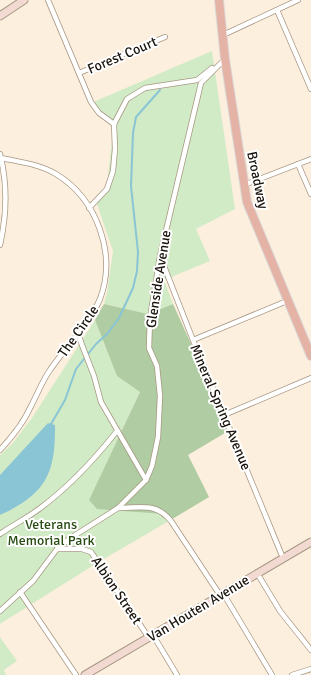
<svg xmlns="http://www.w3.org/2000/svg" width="311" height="675" font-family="Signika,sans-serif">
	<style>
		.green { fill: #d1ebc6 }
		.forest { fill: #afcca2 }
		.water { fill: #89c5d5 }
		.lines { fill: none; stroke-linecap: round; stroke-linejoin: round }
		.stream { stroke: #89c5d5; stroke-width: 2 }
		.street-casing { stroke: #a79783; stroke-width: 6 }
		.secondary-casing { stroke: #a79783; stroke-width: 9 }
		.primary-casing { stroke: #dad9d8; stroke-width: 10 }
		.street { stroke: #fff; stroke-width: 4.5 }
		.secondary { stroke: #f2d9d2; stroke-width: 7 }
		.primary { stroke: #e5b3a5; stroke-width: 8 }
		.labels { text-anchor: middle; stroke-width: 4; stroke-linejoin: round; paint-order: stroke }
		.street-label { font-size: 14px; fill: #1a140d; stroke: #fff }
		.park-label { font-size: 14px; fill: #274b11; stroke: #fff }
	</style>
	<rect width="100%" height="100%" fill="#fdefde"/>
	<g class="green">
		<path d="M212,51L235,209L196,229L210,261L164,280L173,304L148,314L104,304L107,293L113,251L97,204L107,185L114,123L91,103Z"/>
		<path d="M95,320L117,376L140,392L89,500L164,514L169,521L97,563L0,624V455L12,444L32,418Z"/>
		<path d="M0,637L17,661L4,670L6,675H0Z"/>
	</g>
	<path class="forest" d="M104,304L148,314L173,304L230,430L188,455L209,497L169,521L164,514L97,509L89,500L140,392L117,376L95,320Z"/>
	<path class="water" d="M48,423L55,425C55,461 52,485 19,505C13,509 6,512 0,515V475Z"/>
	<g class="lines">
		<path class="stream" d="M51,424L65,400L76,369L96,344L108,333L119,318L133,288L137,271L138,252L131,186L133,133L136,117L160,90"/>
		<defs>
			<g id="street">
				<path d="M48,0L91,102L99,113L114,124"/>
				<path d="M277,10L311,89"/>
				<path d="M223,35L298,0"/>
				<path d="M79,73L165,37"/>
				<path d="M0,154C8,185 7,214 0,245"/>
				<path d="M298,164L311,194"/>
				<path d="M244,185L311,159"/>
				<path d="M89,208L107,189L113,171L115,149L114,124L127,99L145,88L197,80L212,68"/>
				<path d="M160,256L193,340L283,558"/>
				<path d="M78,333L82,345L94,376L101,402L146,480"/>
				<path d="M193,340L287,301"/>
				<path d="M224,415L311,378"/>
				<path d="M0,450C12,437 23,424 30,408C36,397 41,384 48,373C64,348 88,327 100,299C117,254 97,199 56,174C39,164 20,162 1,158"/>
				<path d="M118,508C140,508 156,502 171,521L220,595"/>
				<path d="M0,534C13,525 27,518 39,509C69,487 94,460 117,431"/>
				<path d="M57,549H82L91,552L149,638"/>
				<path d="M257,573L280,611L311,650"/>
				<path d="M20,592L76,675"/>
				<path d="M223,593L272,675"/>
				<path d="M0,611L33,581L57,549L69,539L118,508L146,480L152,466L158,437L160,396L157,366L149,348L150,318L160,256L201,83L225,59"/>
				<path d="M153,635L177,675"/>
				<path d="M292,675L311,669"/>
			</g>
			<g id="secondary">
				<path d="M0,16L24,0"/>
				<path d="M85,675L311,542"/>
			</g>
			<path id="primary" d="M219,0L225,59L247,202L311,356"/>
		</defs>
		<use href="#street" class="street-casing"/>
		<use href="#secondary" class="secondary-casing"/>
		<use href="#primary" class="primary-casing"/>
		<use href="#street" class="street"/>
		<use href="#secondary" class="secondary"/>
		<use href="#primary" class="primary"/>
	</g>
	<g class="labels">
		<g class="street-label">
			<text transform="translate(122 55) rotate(-23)" y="5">Forest Court</text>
			<text transform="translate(258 180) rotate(78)" y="5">Broadway</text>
			<text transform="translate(158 279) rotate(-81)" y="5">Glenside Avenue</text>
			<text transform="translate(78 331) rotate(-55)" y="5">The Circle</text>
			<text transform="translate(221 407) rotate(67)" y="5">Mineral Spring Avenue</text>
			<text transform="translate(117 590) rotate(56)" y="5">Albion Street</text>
			<text transform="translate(198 608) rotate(-31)" y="5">Van Houten Avenue</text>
		</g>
		<g class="park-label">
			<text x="51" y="529">Veterans<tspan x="51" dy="16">Memorial Park</tspan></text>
		</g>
	</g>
</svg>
